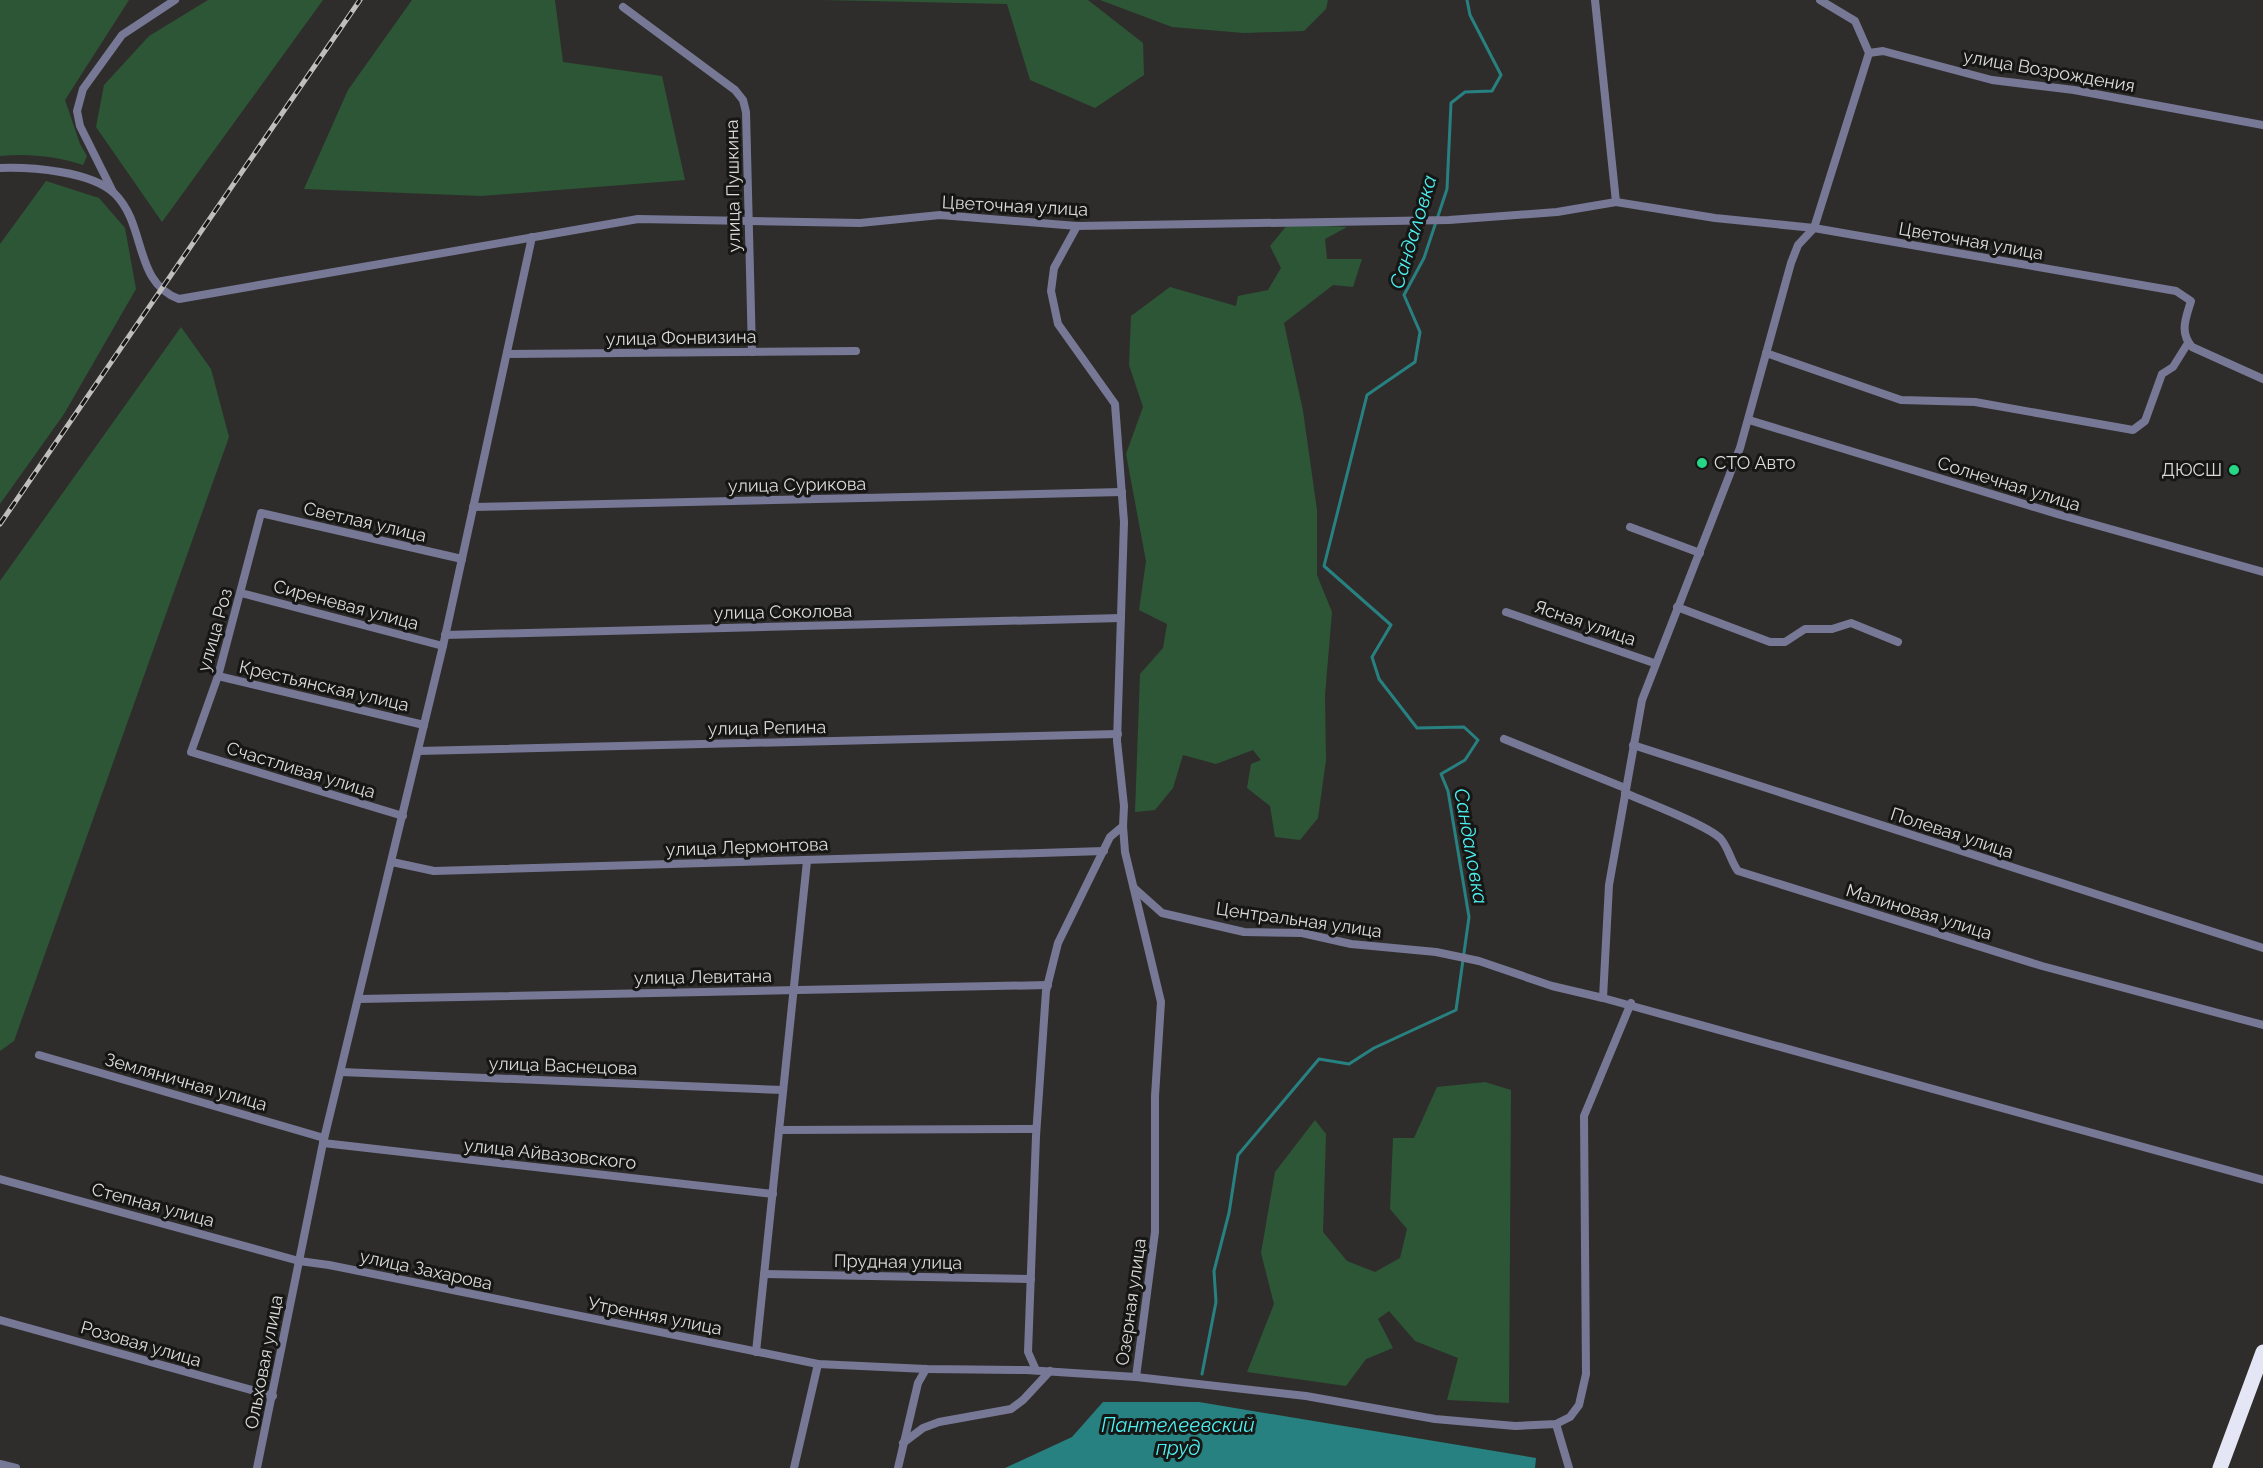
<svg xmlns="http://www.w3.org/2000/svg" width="2263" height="1468" font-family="Raleway,sans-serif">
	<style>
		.green { fill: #2c5636 }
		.water { fill: #288181 }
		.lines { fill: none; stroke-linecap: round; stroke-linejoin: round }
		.stream { stroke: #288181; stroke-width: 3 }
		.street { stroke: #777896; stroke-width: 8 }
		.highway { stroke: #e5e6f5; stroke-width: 15 }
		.rail-casing { stroke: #bfbebc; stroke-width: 5 }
		.rail { stroke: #161615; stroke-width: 3; stroke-dasharray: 9; stroke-linecap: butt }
		.poi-dot { fill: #26d886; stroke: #161615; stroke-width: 2 }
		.labels { text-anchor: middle; stroke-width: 6; stroke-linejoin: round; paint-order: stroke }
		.street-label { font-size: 18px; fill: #dbdad8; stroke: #161615 }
		.poi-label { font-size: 18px; fill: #dbdad8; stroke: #161615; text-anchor: start }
		.water-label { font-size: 20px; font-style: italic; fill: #4df1f2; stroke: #161615 }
	</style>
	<rect width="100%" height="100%" fill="#2f2d2b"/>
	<g class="green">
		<path d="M0,0H129L65,100L80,144L87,156L83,165C58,156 26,153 0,156Z"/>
		<path d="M208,0H323L162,222L96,127L104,85L149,36Z"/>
		<path d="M412,0H555L563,62L662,76L685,180L481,196L304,189L348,90Z"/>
		<path d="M822,0H1088L1143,43L1144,75L1095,108L1030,80L1007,4Z"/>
		<path d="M1100,0H1328L1326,9L1304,31L1244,33L1172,27Z"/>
		<path d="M46,181L99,198L125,228L136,289L64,414L0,504V244Z"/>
		<path d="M1288,224L1347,227L1325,239L1327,259H1362L1353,287L1333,285L1284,323L1303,411L1317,510V575L1332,612L1325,695L1326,760L1318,818L1300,840L1275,837L1270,806L1247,788L1251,764L1261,760L1253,750L1216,764L1183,755L1173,788L1155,810L1135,812L1140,674L1163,648L1167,624L1139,610L1146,561L1126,454L1143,407L1129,365L1131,316L1170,287L1236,306L1238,296L1268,290L1281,268L1270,246Z"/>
		<path d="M181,327L211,369L229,437L14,1041L0,1051V581Z"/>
		<path d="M1485,1082L1511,1090L1509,1403L1447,1400L1458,1358L1415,1341L1389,1311L1378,1319L1393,1348L1366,1359L1346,1386L1247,1372L1274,1304L1261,1253L1275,1172L1315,1120L1326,1134L1323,1232L1347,1261L1375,1272L1400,1258L1407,1229L1390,1209L1393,1138H1414L1437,1087Z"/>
	</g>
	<path class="water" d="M1103,1402H1199L1536,1458L1535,1468H1005L1072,1437Z"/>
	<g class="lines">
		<path class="stream" d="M1202,1374L1216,1302L1214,1271L1229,1213L1238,1155L1319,1059L1349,1064L1374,1048L1456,1010L1469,917L1448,791L1441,774L1465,760L1478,740L1464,727L1417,728L1379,679L1372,657L1391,625L1324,566L1367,395L1415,362L1420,332L1404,295L1424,258L1447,189L1451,103L1465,92L1492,91L1501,75L1470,15L1467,0"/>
		<g class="street">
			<path d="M1595,0L1616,202"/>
			<path d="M1820,0L1855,21L1869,53"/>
			<path d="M623,7L735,90L743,100L746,112L752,352"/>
			<path d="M1869,53L1814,228L1798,245L1791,263L1740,448L1642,700L1609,885L1603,998L2263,1180"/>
			<path d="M1869,53L1883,51L1992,80L2074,90L2263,125"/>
			<path d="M0,168C31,167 92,171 115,194C147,226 133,282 179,299L638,219L860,223L940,215L1077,226L1449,220L1557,212L1616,202L1715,218L1814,228L2176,291L2191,301C2186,318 2179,332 2192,347L2263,379"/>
			<path d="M113,192L80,126L77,111L83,89L122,35L175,0"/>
			<path d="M1077,226L1054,268L1051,291L1058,324L1115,404L1124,522L1117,741L1124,806L1123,826L1125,852L1161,1002L1155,1096V1232L1136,1377"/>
			<path d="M1766,353L1901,400L1975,402L2133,430L2145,421L2162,374L2173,367L2188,343"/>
			<path d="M507,354L856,351"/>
			<path d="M1749,420L2057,514L2263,572"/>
			<path d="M473,507L1122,492"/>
			<path d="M1630,527L1700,553"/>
			<path d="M241,593L443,646"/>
			<path d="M1677,607L1770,642H1785L1805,629H1832L1851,623L1898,642"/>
			<path d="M1506,612L1654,663"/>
			<path d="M445,635L1121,618"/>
			<path d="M218,676L424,725"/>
			<path d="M1504,739L1625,788"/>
			<path d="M1633,745L2263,948"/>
			<path d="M418,751L1118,734"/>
			<path d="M1625,793C1646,802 1705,824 1720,838C1728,846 1731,862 1738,871L2042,966L2263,1025"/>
			<path d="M403,816L191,752L218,676L261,513L462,559"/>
			<path d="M392,862L434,871L1104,851"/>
			<path d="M1134,888L1162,913L1244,932L1302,933L1351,944L1436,952L1479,961L1552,986L1603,998"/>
			<path d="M359,999L1048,985"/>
			<path d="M39,1055L324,1138"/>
			<path d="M341,1072L783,1090"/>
			<path d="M779,1130L1036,1129"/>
			<path d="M323,1143L773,1194"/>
			<path d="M0,1179L299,1261L329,1265L818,1364L926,1369L1026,1370L1136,1377L1306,1396L1435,1419L1515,1426L1556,1424L1570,1417L1579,1405L1586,1374L1584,1116L1631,1003"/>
			<path d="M764,1274L1031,1279"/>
			<path d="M0,1320L273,1396"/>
			<path d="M756,1352L807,861"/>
			<path d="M1036,1370L1028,1352L1036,1136L1046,991L1058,943L1110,837L1123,826"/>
			<path d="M1556,1424L1569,1468"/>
			<path d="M903,1443L923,1428L939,1422L1011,1409L1023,1400L1050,1371"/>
			<path d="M0,1464L16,1468"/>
			<path d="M257,1468L323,1143L443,646L532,237"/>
			<path d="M794,1468L818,1364"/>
			<path d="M898,1468L918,1383L926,1369"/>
		</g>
		<path class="highway" d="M2220,1468L2263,1352"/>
		<defs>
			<path id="rail" d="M0,524L360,0"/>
		</defs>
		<use href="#rail" class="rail-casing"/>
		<use href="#rail" class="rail"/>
	</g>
	<g class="poi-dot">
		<circle cx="1702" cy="463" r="6"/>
		<circle cx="2234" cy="470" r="6"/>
	</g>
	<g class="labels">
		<g class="street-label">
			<text transform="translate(2049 71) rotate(10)" y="6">улица Возрождения</text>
			<text transform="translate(733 186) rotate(-91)" y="6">улица Пушкина</text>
			<text transform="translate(1015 206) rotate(3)" y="6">Цветочная улица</text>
			<text transform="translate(1971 241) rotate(10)" y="6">Цветочная улица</text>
			<text transform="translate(681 338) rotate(-1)" y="6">улица Фонвизина</text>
			<text transform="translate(2009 484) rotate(17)" y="6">Солнечная улица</text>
			<text transform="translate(797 485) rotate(-1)" y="6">улица Сурикова</text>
			<text transform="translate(365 522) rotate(13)" y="6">Светлая улица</text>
			<text transform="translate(346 605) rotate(15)" y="6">Сиреневая улица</text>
			<text transform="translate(783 612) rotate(-1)" y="6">улица Соколова</text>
			<text transform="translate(1585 623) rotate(19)" y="6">Ясная улица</text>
			<text transform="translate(215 630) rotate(-74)" y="6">улица Роз</text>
			<text transform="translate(324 686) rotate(13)" y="6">Крестьянская улица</text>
			<text transform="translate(767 728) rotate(-1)" y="6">улица Репина</text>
			<text transform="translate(301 770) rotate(17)" y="6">Счастливая улица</text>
			<text transform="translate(1952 833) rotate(18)" y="6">Полевая улица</text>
			<text transform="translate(747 847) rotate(-2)" y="6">улица Лермонтова</text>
			<text transform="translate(1919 912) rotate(17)" y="6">Малиновая улица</text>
			<text transform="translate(1299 920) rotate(8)" y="6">Центральная улица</text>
			<text transform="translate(703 977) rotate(-1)" y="6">улица Левитана</text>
			<text transform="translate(563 1066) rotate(2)" y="6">улица Васнецова</text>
			<text transform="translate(186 1082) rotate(16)" y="6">Земляничная улица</text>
			<text transform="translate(550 1154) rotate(6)" y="6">улица Айвазовского</text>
			<text transform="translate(153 1205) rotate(15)" y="6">Степная улица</text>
			<text transform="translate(898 1262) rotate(1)" y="6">Прудная улица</text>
			<text transform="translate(426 1270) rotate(12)" y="6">улица Захарова</text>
			<text transform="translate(1131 1302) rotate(-82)" y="6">Озерная улица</text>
			<text transform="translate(655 1316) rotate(11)" y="6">Утренняя улица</text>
			<text transform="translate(141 1344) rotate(16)" y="6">Розовая улица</text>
			<text transform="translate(264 1362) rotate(-79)" y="6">Ольховая улица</text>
		</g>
		<g class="poi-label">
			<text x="1714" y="469">СТО Авто</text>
			<text x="2222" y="476" text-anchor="end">ДЮСШ</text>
		</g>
		<g class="water-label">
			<text transform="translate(1413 232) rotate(-73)" y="7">Сандаловка</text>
			<text transform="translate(1471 846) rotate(80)" y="7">Сандаловка</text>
			<text x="1178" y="1432">Пантелеевский<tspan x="1178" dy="23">пруд</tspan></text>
		</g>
	</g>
</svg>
